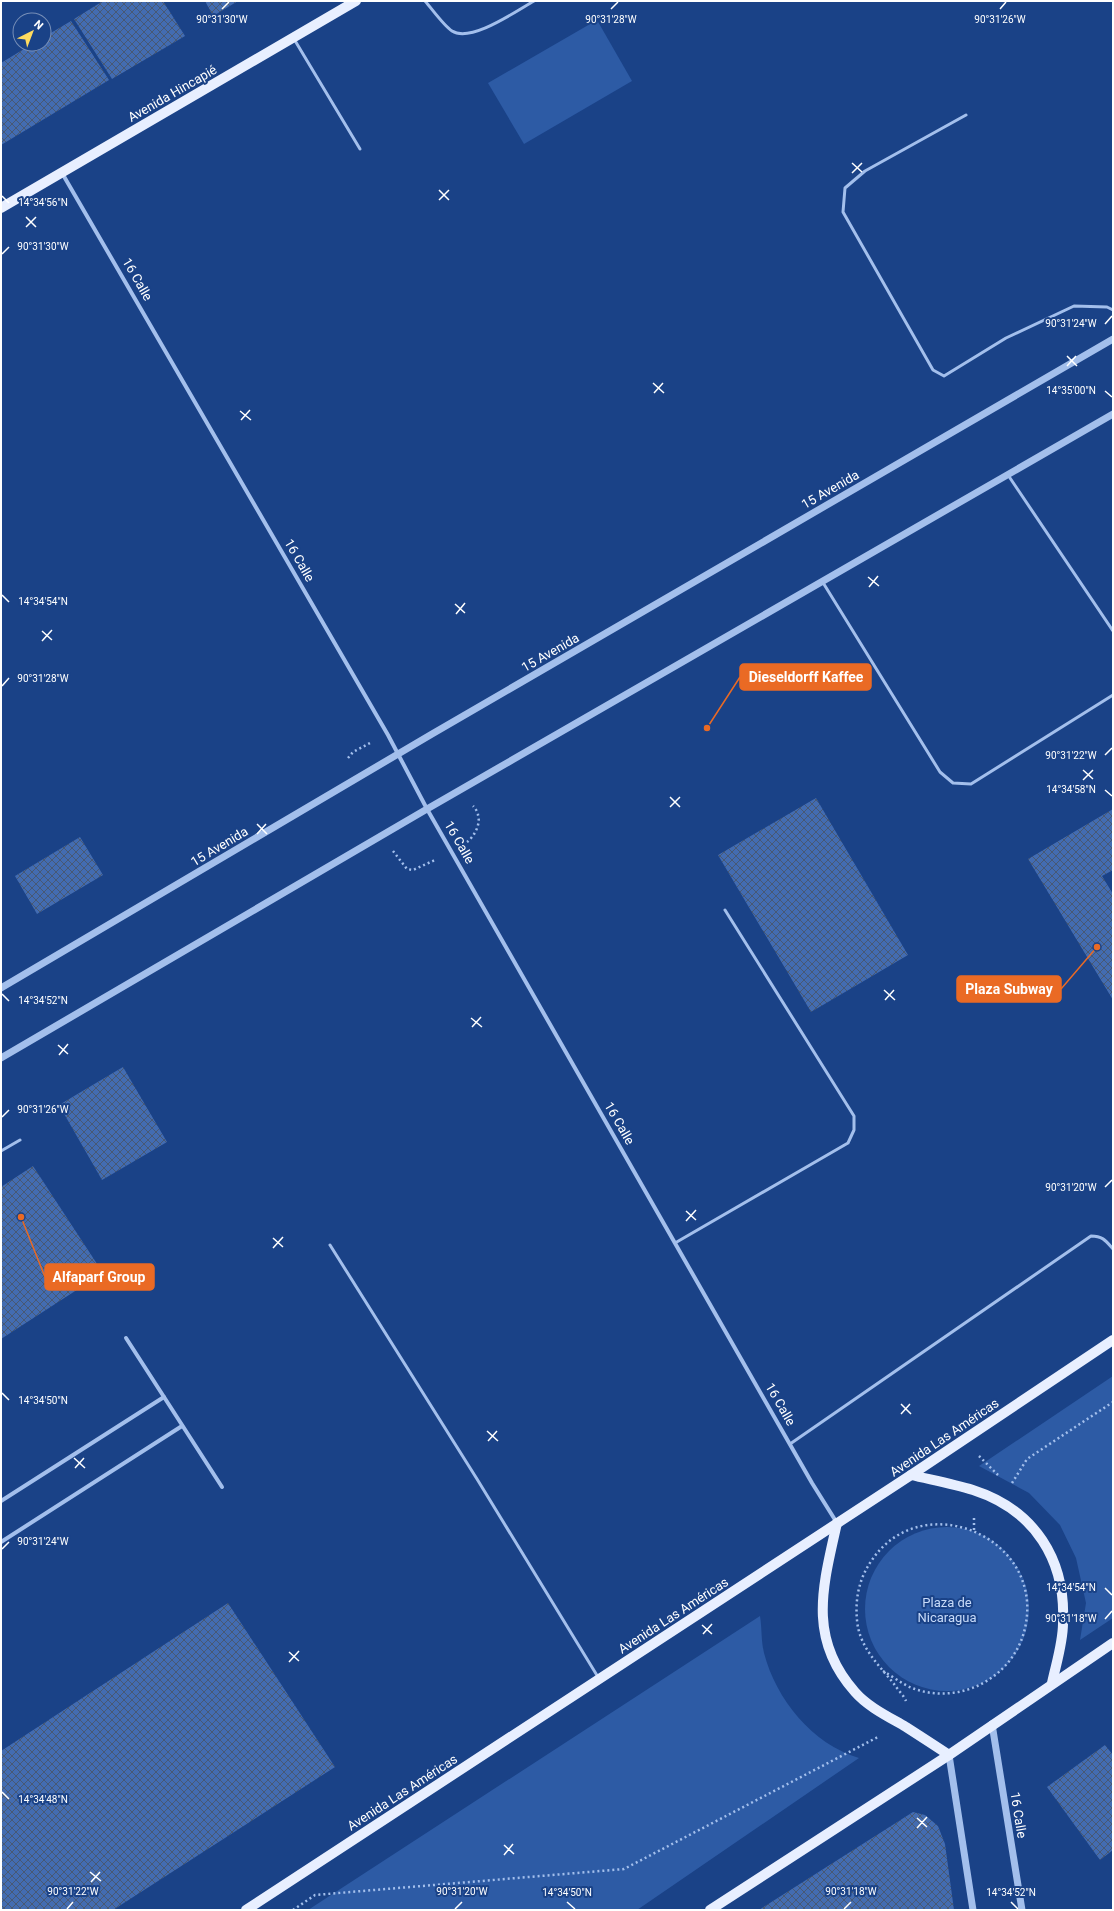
<svg xmlns="http://www.w3.org/2000/svg" width="1114" height="1911" font-family="Roboto,sans-serif">
	<style>
		.green { fill: #2d5ba5 }
		.building { fill: url(#building-cross-hatch) }
		.lines { fill: none; stroke-linecap: round; stroke-linejoin: round }
		.path { stroke: #a3bfec; stroke-width: 2.5; stroke-dasharray: 2 3; stroke-linecap: butt }
		.service { stroke: #a3bfec; stroke-width: 3 }
		.minor { stroke: #a3bfec; stroke-width: 4 }
		.tertiary { stroke: #a3bfec; stroke-width: 7 }
		.primary { stroke: #e8efff; stroke-width: 10 }
		.ticks { fill: none; stroke: #fff; stroke-width: 1.5 }
		.labels { text-anchor: middle; stroke-width: 4; stroke-linejoin: round; paint-order: stroke }
		.street-label { font-size: 13px; fill: #fff; stroke: #1a4287 }
		.park-label { font-size: 13px; fill: #c8dbf9; stroke: #1a4287 }
		.ticks-label { font-size: 10px; text-anchor: middle; fill: #fff; stroke: #1a4287; stroke-width: 4; stroke-linejoin: round; paint-order: stroke }
		.leader { fill: none; stroke: #ea6a24; stroke-width: 1.5 }
		.callout-dot { fill: #ea6a24; stroke: #1a4287; stroke-width: 1.5 }
		.callout { fill: #ea6a24; stroke: #ea6a24; stroke-width: 1.5 }
		.callout-label { font-size: 14px; text-anchor: middle; font-weight: bold; fill: #fff }
	</style>
	<defs>
		<pattern id="building-cross-hatch" width="8" height="8" patternUnits="userSpaceOnUse"><rect width="8" height="8" fill="#436cb1"/><path d="M0 0l8 8M0 8l8-8" fill="none" stroke="#485974"/></pattern>
	</defs>
	<rect width="100%" height="100%" fill="#1a4287"/>
	<g class="green">
		<path d="M597,20L632,81L524,144L488,83Z"/>
		<path d="M1113,1376V1618L1080,1640L1086,1603L1076,1558L1060,1525L1029,1493L979,1466Z"/>
		<circle cx="947" cy="1609" r="82"/>
		<path d="M760,1616C762,1628 761,1641 764,1653C776,1699 812,1744 859,1758L637,1910H308Z"/>
	</g>
	<g class="building">
		<path d="M103,1H163L185,36L112,79L74,19Z"/>
		<path d="M205,1H238L213,16Z"/>
		<path d="M71,21L109,80L1,145V63L32,44H44V37Z"/>
		<path d="M816,798L908,955L811,1012L718,855Z"/>
		<path d="M1113,809V870L1102,876L1113,894V1000L1028,859Z"/>
		<path d="M80,837L103,875L37,914L15,876Z"/>
		<path d="M123,1067L167,1142L102,1180L59,1105Z"/>
		<path d="M33,1166L103,1273L1,1339V1187Z"/>
		<path d="M228,1603L335,1767L113,1910H1V1751Z"/>
		<path d="M1105,1745L1113,1755V1850L1100,1860L1047,1787Z"/>
		<path d="M913,1812L925,1815L938,1826L945,1844L954,1910H759Z"/>
	</g>
	<g class="lines">
		<g class="path">
			<path d="M348,758L353,752L370,743"/>
			<path d="M467,842C474,837 481,824 478,815C478,812 475,808 473,806"/>
			<path d="M393,851L407,869L413,870L435,860"/>
			<path d="M979,1456L998,1475"/>
			<path d="M1012,1483L1027,1459L1113,1402"/>
			<path d="M974,1530V1515"/>
			<path d="M883,1671C892,1676 902,1684 912,1688C935,1697 963,1695 985,1682C1007,1669 1022,1648 1026,1623C1041,1535 921,1487 872,1560C859,1578 855,1599 857,1620C859,1647 879,1665 894,1684C898,1690 904,1696 906,1701"/>
			<path d="M293,1910L315,1895L624,1869L878,1737"/>
		</g>
		<g class="service">
			<path d="M425,1C432,9 444,26 452,31C471,43 516,11 534,1"/>
			<path d="M294,39L360,149"/>
			<path d="M966,115L865,171L845,188L843,212L933,370L944,376L1006,338L1074,306L1107,307L1113,310"/>
			<path d="M1008,475L1113,631"/>
			<path d="M822,581L940,772L953,783L971,784L1113,695"/>
			<path d="M1,1151L20,1140"/>
			<path d="M675,1243L848,1143L854,1130V1116L725,910"/>
			<path d="M330,1245L477,1479L598,1677"/>
			<path d="M790,1444L1091,1236C1103,1236 1106,1241 1113,1249"/>
		</g>
		<g class="minor">
			<path d="M62,173L388,735L427,809L812,1483L837,1523"/>
			<path d="M126,1338L222,1487"/>
			<path d="M1,1501L164,1397"/>
			<path d="M1,1542L182,1426"/>
		</g>
		<g class="tertiary">
			<path d="M1,988L432,734L1113,339"/>
			<path d="M1,1058L427,809L1113,414"/>
			<path d="M992,1724L1022,1910"/>
			<path d="M949,1755L973,1910"/>
		</g>
		<g class="primary">
			<path d="M1,208L356,1"/>
			<path d="M911,1475C932,1480 953,1484 973,1490C1035,1510 1066,1560 1063,1623C1063,1643 1056,1664 1052,1683"/>
			<path d="M837,1523C823,1586 807,1638 855,1692C868,1707 889,1717 906,1727C920,1736 934,1745 949,1755"/>
			<path d="M246,1910L911,1475L1113,1340"/>
			<path d="M710,1910L949,1755L1113,1643"/>
		</g>
	</g>
	<path class="ticks" d="M222,9L229,2M611,9L618,2M1000,9L1006,2M852,163L862,172M852,173L862,163M439,190L449,200M2,196L9,203M439,200L449,190M26,217L36,227M26,227L36,217M2,254L9,247M1105,324L1112,316M1067,356L1077,366M1067,366L1076,356M653,383L664,393M1105,391L1112,397M654,393L663,383M240,411L251,420M241,420L250,410M868,577L879,586M869,587L878,576M2,595L9,602M455,604L465,613M456,614L465,603M42,631L52,640M42,641L52,630M2,686L9,678M1105,755L1112,748M1083,770L1093,779M1083,780L1093,770M1105,790L1112,796M670,797L680,807M670,807L680,797M257,824L267,834M257,834L266,824M884,990L895,1000M2,994L9,1001M885,1000L894,990M471,1018L482,1027M472,1027L481,1017M58,1045L68,1054M59,1055L68,1044M2,1117L9,1110M1105,1187L1112,1180M686,1211L696,1220M686,1221L696,1210M273,1238L283,1247M273,1248L283,1237M2,1393L9,1400M901,1404L911,1414M901,1414L910,1404M487,1431L498,1441M488,1441L497,1431M74,1458L85,1468M75,1468L84,1458M2,1549L9,1542M1105,1588L1112,1595M1105,1619L1112,1611M702,1625L712,1634M703,1634L712,1624M289,1652L299,1661M289,1662L299,1651M2,1792L9,1799M917,1818L927,1827M917,1828L927,1817M504,1845L514,1854M504,1855L513,1844M90,1872L101,1881M91,1882L100,1872M567,1902L575,1909M1011,1902L1018,1909M67,1909L73,1902M455,1909L462,1902M844,1909L851,1902"/>
	<g class="labels">
		<g class="street-label">
			<text transform="translate(172 93) rotate(-30)" y="5">Avenida Hincapié</text>
			<text transform="translate(138 279) rotate(60)" y="5">16 Calle</text>
			<text transform="translate(830 489) rotate(-30)" y="5">15 Avenida</text>
			<text transform="translate(300 560) rotate(60)" y="5">16 Calle</text>
			<text transform="translate(550 652) rotate(-30)" y="5">15 Avenida</text>
			<text transform="translate(460 842) rotate(60)" y="5">16 Calle</text>
			<text transform="translate(219 846) rotate(-31)" y="5">15 Avenida</text>
			<text transform="translate(620 1123) rotate(60)" y="5">16 Calle</text>
			<text transform="translate(781 1404) rotate(60)" y="5">16 Calle</text>
			<text transform="translate(944 1437) rotate(-34)" y="5">Avenida Las Américas</text>
			<text transform="translate(673 1615) rotate(-33)" y="5">Avenida Las Américas</text>
			<text transform="translate(402 1792) rotate(-33)" y="5">Avenida Las Américas</text>
			<text transform="translate(1019 1815) rotate(81)" y="5">16 Calle</text>
		</g>
		<g class="park-label">
			<text x="947" y="1607">Plaza de<tspan x="947" dy="15">Nicaragua</tspan></text>
		</g>
	</g>
	<g class="ticks-label">
		<text x="222" y="23">90°31'30"W</text>
		<text x="1000" y="23">90°31'26"W</text>
		<text x="611" y="23">90°31'28"W</text>
		<text x="43" y="206">14°34'56"N</text>
		<text x="43" y="250">90°31'30"W</text>
		<text x="1071" y="327">90°31'24"W</text>
		<text x="1071" y="394">14°35'00"N</text>
		<text x="43" y="605">14°34'54"N</text>
		<text x="43" y="682">90°31'28"W</text>
		<text x="1071" y="759">90°31'22"W</text>
		<text x="1071" y="793">14°34'58"N</text>
		<text x="43" y="1004">14°34'52"N</text>
		<text x="43" y="1113">90°31'26"W</text>
		<text x="1071" y="1191">90°31'20"W</text>
		<text x="43" y="1404">14°34'50"N</text>
		<text x="43" y="1545">90°31'24"W</text>
		<text x="1071" y="1591">14°34'54"N</text>
		<text x="1071" y="1622">90°31'18"W</text>
		<text x="43" y="1803">14°34'48"N</text>
		<text x="73" y="1895">90°31'22"W</text>
		<text x="462" y="1895">90°31'20"W</text>
		<text x="851" y="1895">90°31'18"W</text>
		<text x="567" y="1896">14°34'50"N</text>
		<text x="1011" y="1896">14°34'52"N</text>
	</g>
	<path class="leader" d="M707 728L740 677M1097 947L1061 989M21 1217L45 1277"/>
	<g class="callout-dot">
		<circle cx="707" cy="728" r="4"/>
		<circle cx="1097" cy="947" r="4"/>
		<circle cx="21" cy="1217" r="4"/>
	</g>
	<g class="callout">
		<rect x="740" y="664" width="131" height="26" rx="4"/>
		<rect x="957" y="976" width="104" height="26" rx="4"/>
		<rect x="45" y="1264" width="109" height="26" rx="4"/>
	</g>
	<g class="callout-label">
		<text x="806" y="682">Dieseldorff Kaffee</text>
		<text x="1009" y="994">Plaza Subway</text>
		<text x="99" y="1282">Alfaparf Group</text>
	</g>
	<rect width="1114" height="1911" fill="none" stroke="#ffffff" stroke-width="4"/>
	<g transform="translate(32 32) rotate(42)"><circle r="19" fill="#1a4287" stroke="#768eb7"/>
	<path d="M0-3L7 15L0 10L-7 15Z" fill="#fedb5f"/>
	<text y="-6" font-size="11" font-weight="bold" text-anchor="middle" fill="#ffffff">N</text>
	</g>
</svg>
